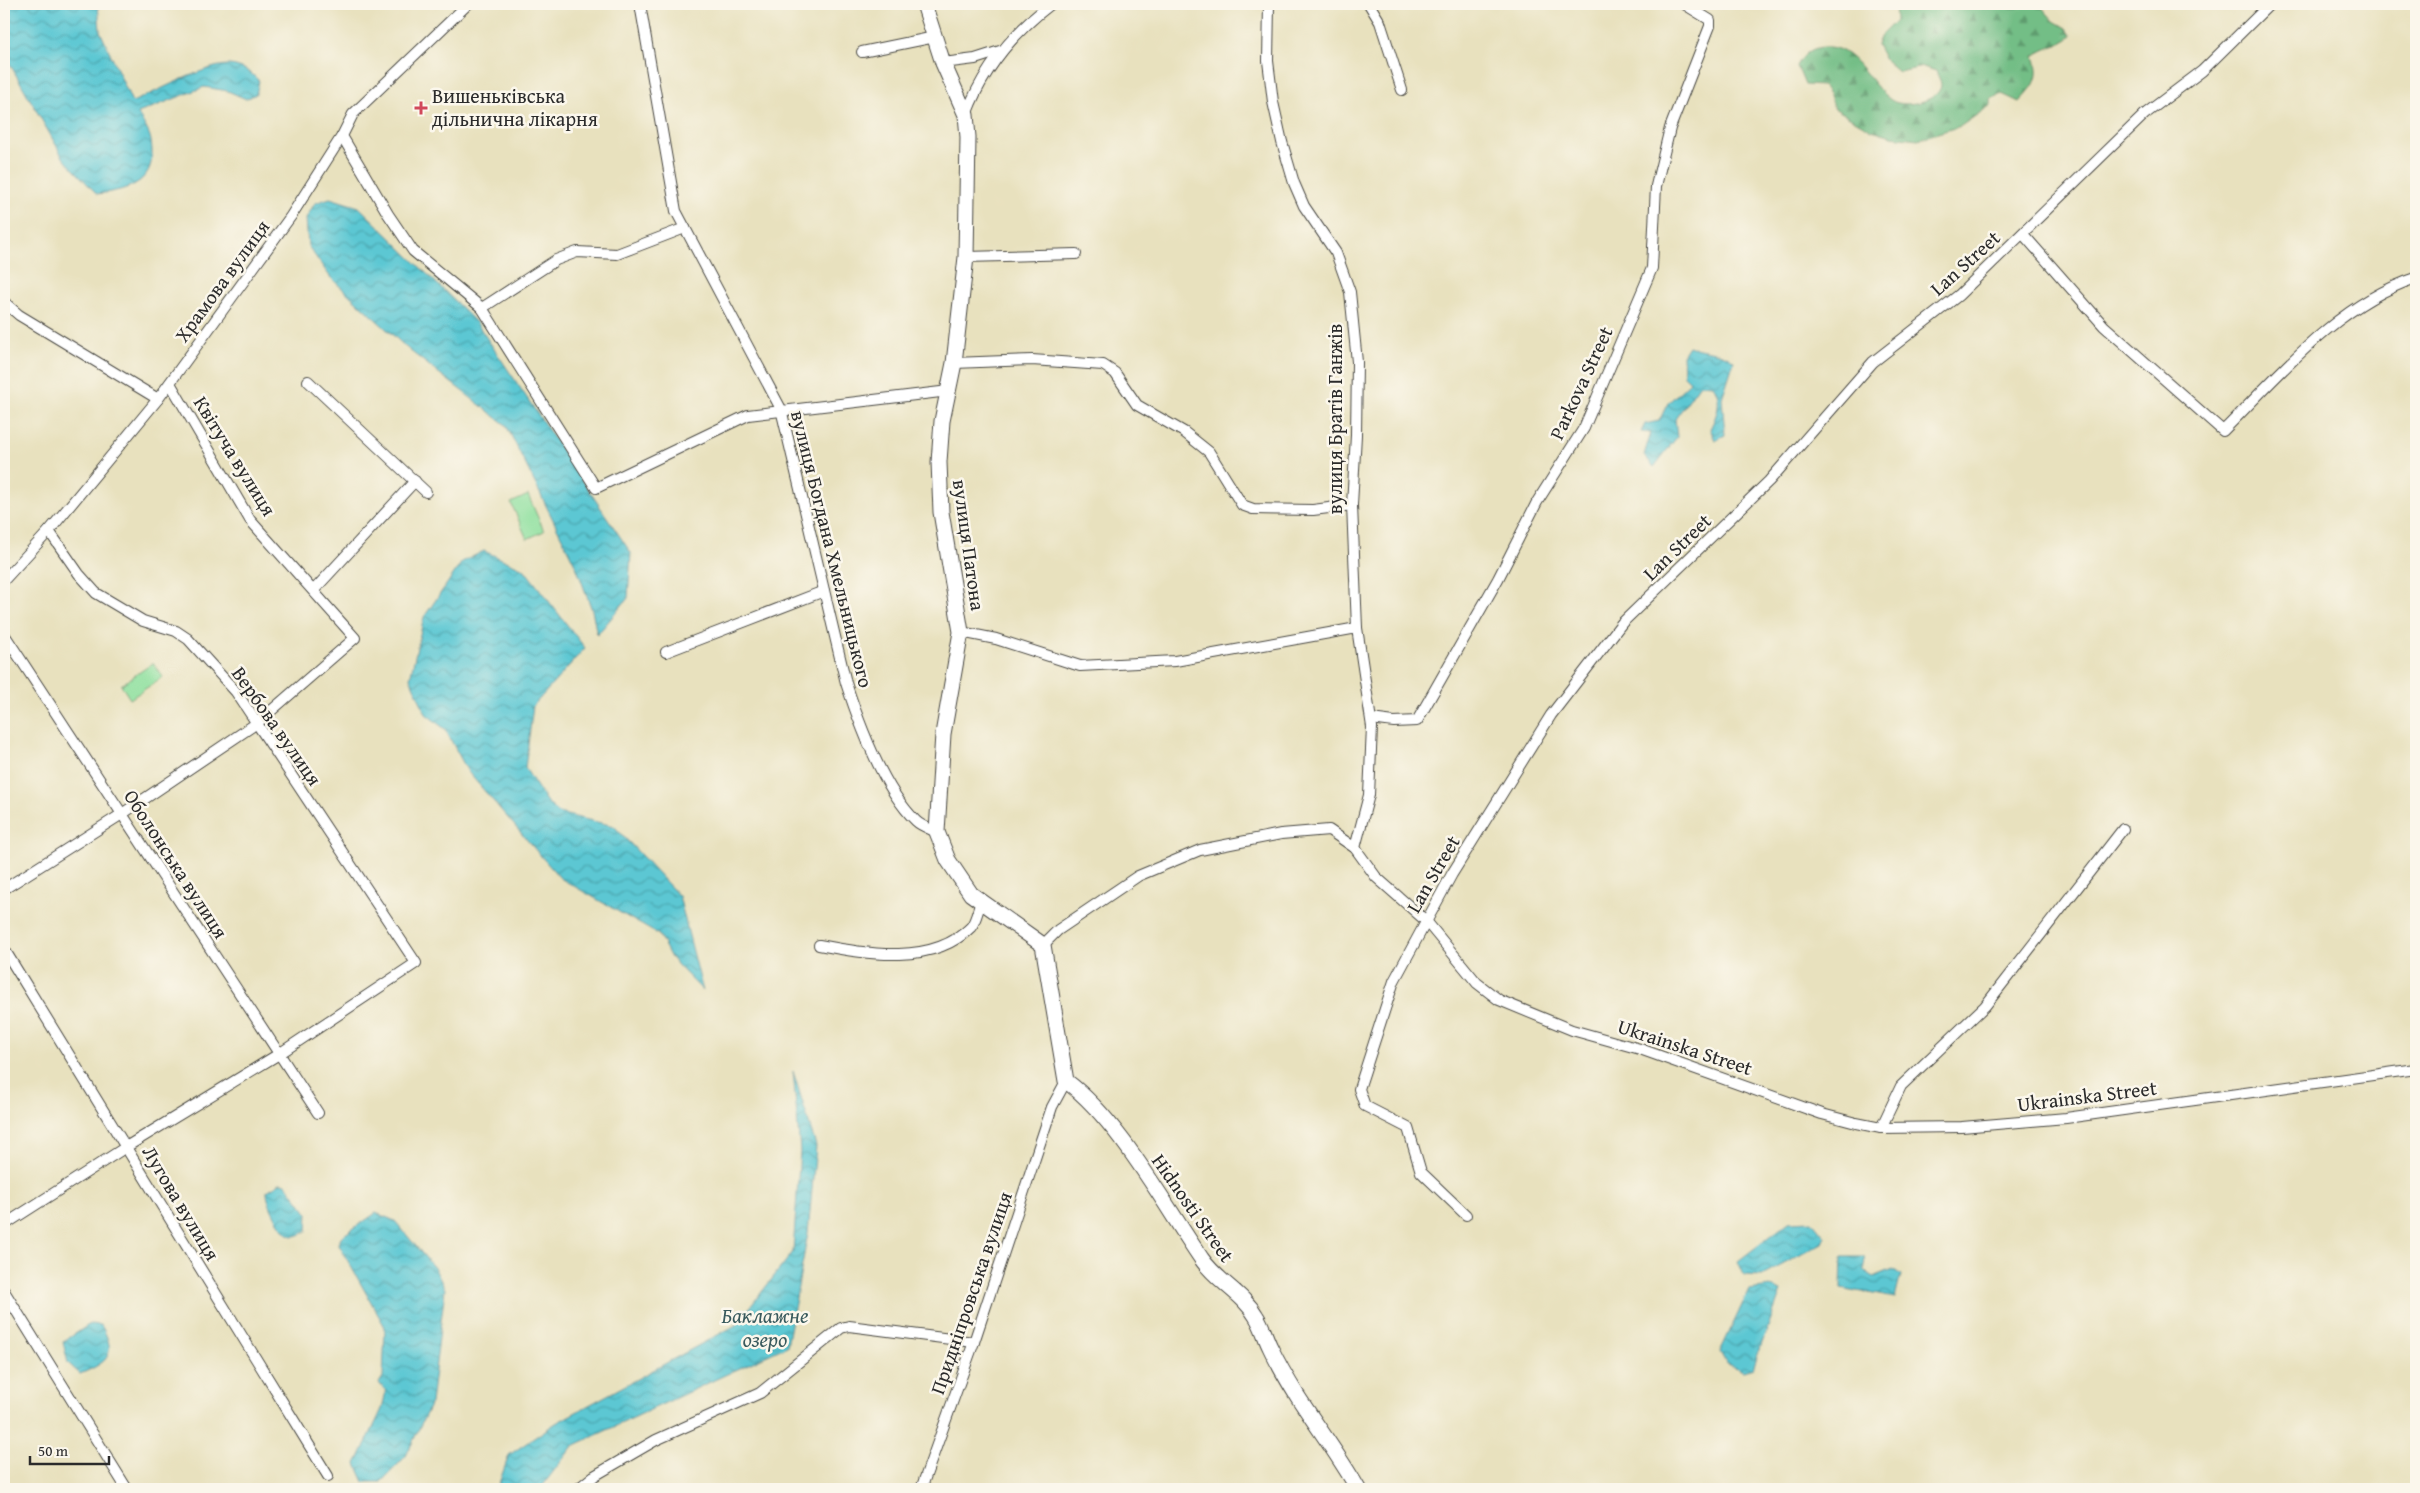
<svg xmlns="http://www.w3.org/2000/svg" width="2420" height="1493" font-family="'Gentium Book Plus',serif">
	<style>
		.forest { fill: url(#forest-firs); stroke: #4f7458 }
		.park { fill: #8fe09f; stroke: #5d8665 }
		.water { fill: url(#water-waves); stroke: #43797f }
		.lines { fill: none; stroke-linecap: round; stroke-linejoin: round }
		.street-casing { stroke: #474641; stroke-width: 12 }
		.secondary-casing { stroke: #474641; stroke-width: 17 }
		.street { stroke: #fff; stroke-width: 10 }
		.secondary { stroke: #fff; stroke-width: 15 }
		.poi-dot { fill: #d1495b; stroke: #fbf7ec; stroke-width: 2 }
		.labels { text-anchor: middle; stroke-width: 5; stroke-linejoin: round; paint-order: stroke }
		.poi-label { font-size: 20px; fill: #2b2b2b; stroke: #fbf7ec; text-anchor: start }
		.street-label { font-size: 20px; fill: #2b2b2b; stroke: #fbf7ec }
		.water-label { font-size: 21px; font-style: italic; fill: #395a5d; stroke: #fbf7ec }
	</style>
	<defs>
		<pattern id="forest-firs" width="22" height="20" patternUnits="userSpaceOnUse" patternTransform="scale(1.25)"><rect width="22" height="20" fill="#73be86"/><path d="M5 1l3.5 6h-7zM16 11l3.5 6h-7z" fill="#5f9b6e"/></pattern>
		<pattern id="water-waves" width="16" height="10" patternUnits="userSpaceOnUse" patternTransform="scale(1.25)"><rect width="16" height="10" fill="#5bc7d3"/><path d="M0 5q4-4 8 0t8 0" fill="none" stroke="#4ba2ab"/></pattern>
	</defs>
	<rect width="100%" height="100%" fill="#fbf7ec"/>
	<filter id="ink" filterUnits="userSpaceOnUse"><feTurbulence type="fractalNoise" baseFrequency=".02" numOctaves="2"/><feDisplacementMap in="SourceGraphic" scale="10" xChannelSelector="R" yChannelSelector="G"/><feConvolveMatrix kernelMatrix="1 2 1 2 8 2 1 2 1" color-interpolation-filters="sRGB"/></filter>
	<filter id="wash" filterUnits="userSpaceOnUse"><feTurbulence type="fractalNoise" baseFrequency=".0096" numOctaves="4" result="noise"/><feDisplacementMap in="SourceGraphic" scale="20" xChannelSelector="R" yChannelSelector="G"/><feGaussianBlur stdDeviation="1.12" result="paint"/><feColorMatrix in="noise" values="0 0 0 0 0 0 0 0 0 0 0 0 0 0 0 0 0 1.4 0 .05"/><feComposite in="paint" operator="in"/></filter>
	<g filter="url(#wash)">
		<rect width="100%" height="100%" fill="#e8e1be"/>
		<path class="forest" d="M1895,4H2039L2054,21L2066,28L2072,36C2060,46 2046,47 2034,56C2042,79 2034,86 2019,102L2002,94L1991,99V105L1961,126L1918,139L1892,136L1872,130L1834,108L1830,95L1823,86L1805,85L1797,66C1803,55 1810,48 1823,47C1855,44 1868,84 1891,100C1902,108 1933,103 1940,89C1943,83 1938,77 1936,71L1923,67L1899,72L1885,60L1877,45L1881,35L1896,20Z"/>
		<g class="park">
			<path d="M528,495L544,531L527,539L511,503Z"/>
			<path d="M153,663L163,677L130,699L121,685Z"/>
		</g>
		<g class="water">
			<path d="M5,4H98L100,31L132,102C157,92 204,65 229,65C242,66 251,72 259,81L256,94L246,99L228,91L204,87L138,113C142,122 150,132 151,141C158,182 130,190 97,194L64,159L7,59L4,14Z"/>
			<path d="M330,198L359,207L476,322L631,553L628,598L597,635L592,610L576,566L506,425L409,350L331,278L308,246L306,218L315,203Z"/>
			<path d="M1689,346C1704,352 1722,350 1734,361L1722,398L1725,435L1715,440L1710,429C1717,415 1723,399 1713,385L1700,384L1675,419L1677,437L1654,467L1644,455L1651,433L1641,432L1645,424L1659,421L1668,403L1690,382L1684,376L1683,355Z"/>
			<path d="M484,551L524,569L585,648L533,706L525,768L546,801L558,813L614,826L679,896L703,991L671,958L659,935L560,878L468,772L445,729L426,714L410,678L424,617L462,562Z"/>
			<path d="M793,1071L816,1146L808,1233L787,1346L573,1446L540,1489H497L509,1455L556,1423L736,1325L793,1252L800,1151Z"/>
			<path d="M280,1183L286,1184L308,1214L307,1231C303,1233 297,1237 292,1236C281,1232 266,1202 267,1191Z"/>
			<path d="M376,1213L395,1221L435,1269L445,1289L431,1403L406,1456L381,1482H364L356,1464L382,1409L386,1391L379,1383L383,1377L385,1327L339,1245L341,1237Z"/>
			<path d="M1812,1221L1825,1237L1822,1243L1762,1276L1744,1275L1738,1261L1789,1222Z"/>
			<path d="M1842,1257H1864L1865,1271L1874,1277L1893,1269L1901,1275L1895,1298L1841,1288Z"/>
			<path d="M1771,1287L1781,1291L1753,1368L1743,1371L1726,1363L1720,1352L1749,1290Z"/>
			<path d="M90,1324L101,1325C118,1355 108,1362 80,1374L68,1363L63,1342Z"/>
		</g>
	</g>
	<g filter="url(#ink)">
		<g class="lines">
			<defs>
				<g id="street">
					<path d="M640,4L676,211L781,409L846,683C860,726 883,789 916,821C921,826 930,829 937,832"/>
					<path d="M1269,4L1268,61L1273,102L1282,142L1294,183L1304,206L1336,253L1350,292L1357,362L1356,435L1352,505L1357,628L1372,727L1369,795L1355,848"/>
					<path d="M1369,4L1380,22L1402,90"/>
					<path d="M862,52L935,37"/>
					<path d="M943,63L975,59L1000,51"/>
					<path d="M966,115C983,69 1013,33 1051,4"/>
					<path d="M342,136L388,214L413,251L482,308L596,488L748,415L949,391"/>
					<path d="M2023,234L2104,326L2223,431C2280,374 2337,304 2416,278"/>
					<path d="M966,257L1076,254"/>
					<path d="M4,302L19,315L158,399"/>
					<path d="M482,308L556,260L577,252L617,254L685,228"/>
					<path d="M954,363L1032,360L1103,365L1115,373L1137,405L1184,432L1209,452L1242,505L1253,509L1313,510L1352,505"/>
					<path d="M308,381L426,492"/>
					<path d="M4,580L49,531L158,399L291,216L342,136L353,114L468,4"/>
					<path d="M314,590L415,481"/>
					<path d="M961,632L996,639L1080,666L1175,661L1357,628"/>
					<path d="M4,634L318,1113"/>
					<path d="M666,652L824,591"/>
					<path d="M1371,719L1394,722L1417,721L1498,579L1537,502L1584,428L1652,268L1656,186L1670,128L1710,26V20L1684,4"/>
					<path d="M4,889L122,814L257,723L355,638L250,520L170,383"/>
					<path d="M819,945C867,954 933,966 971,927C976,921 978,909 981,902"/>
					<path d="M1043,945L1058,930L1138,876L1200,850L1281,834L1329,830L1355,848L1376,877L1426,921L1477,983L1499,1000L1572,1030L1640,1049L1822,1114L1856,1123L1881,1128L1962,1127L2066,1118L2416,1069"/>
					<path d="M4,949L328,1476"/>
					<path d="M1881,1128L1901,1086L1985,1006L2123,829"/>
					<path d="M1466,1215L1421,1172L1408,1128L1365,1106L1359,1089L1394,981L1452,874L1551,715L1622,623L1769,481L1873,362L1959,295L2145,114L2202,71L2270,4"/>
					<path d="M4,1225L126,1147L279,1054L416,963L236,692L188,639L176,631L143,621L96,593L79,574L49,531"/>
					<path d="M4,1291L127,1489"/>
					<path d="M578,1489L594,1476L656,1440L760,1393L841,1328L849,1326L974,1342"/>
					<path d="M921,1489L974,1342L1052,1107L1066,1081"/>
				</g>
				<path id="secondary" d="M924,4L943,63L966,115L968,137L966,257L954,363L942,421L939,462L941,512L961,632L943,734L937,832L948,860L971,894L1043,945L1066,1081C1118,1119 1164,1204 1201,1258C1216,1281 1243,1293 1256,1316C1262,1325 1265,1337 1270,1347C1278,1364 1288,1381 1298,1397C1318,1428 1340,1457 1358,1489"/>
			</defs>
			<use href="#street" class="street-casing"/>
			<use href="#secondary" class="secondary-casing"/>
			<use href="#street" class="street"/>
			<use href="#secondary" class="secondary"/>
		</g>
	</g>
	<path class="poi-dot" d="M418.5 100.5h5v5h5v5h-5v5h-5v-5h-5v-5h5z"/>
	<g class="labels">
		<g class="poi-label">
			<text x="432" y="103">Вишеньківська<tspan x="432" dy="23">дільнична лікарня</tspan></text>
		</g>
		<g class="street-label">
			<text transform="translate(1965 263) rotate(-42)" y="7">Lan Street</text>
			<text transform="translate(222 281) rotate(-54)" y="7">Храмова вулиця</text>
			<text transform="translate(1581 383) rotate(-65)" y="7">Parkova Street</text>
			<text transform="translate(1335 419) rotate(-90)" y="7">вулиця Братів Ганжів</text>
			<text transform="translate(235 456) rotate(58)" y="7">Квітуча вулиця</text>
			<text transform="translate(969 545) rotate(82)" y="7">вулиця Патона</text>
			<text transform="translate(1677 547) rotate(-44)" y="7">Lan Street</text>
			<text transform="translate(832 549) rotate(76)" y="7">вулиця Богдана Хмельницького</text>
			<text transform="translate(277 726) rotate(55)" y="7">Вербова вулиця</text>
			<text transform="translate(176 864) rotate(57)" y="7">Оболонська вулиця</text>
			<text transform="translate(1433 874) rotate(-60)" y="7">Lan Street</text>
			<text transform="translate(1685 1047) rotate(18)" y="7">Ukrainska Street</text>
			<text transform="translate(2087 1096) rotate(-7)" y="7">Ukrainska Street</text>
			<text transform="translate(181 1203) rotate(59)" y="7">Лугова вулиця</text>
			<text transform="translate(1193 1208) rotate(55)" y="7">Hidnosti Street</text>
			<text transform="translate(971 1293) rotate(-71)" y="7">Придніпровська вулиця</text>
		</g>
		<g class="water-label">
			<text x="765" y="1323">Баклажне<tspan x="765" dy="24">озеро</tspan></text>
		</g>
	</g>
	<rect width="2420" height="1493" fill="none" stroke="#fbf7ec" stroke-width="20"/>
	<path d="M30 1456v8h79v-8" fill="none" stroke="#2b2b2b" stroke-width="2.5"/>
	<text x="38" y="1456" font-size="15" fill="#2b2b2b" stroke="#fbf7ec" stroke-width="4" paint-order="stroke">50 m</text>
</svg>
